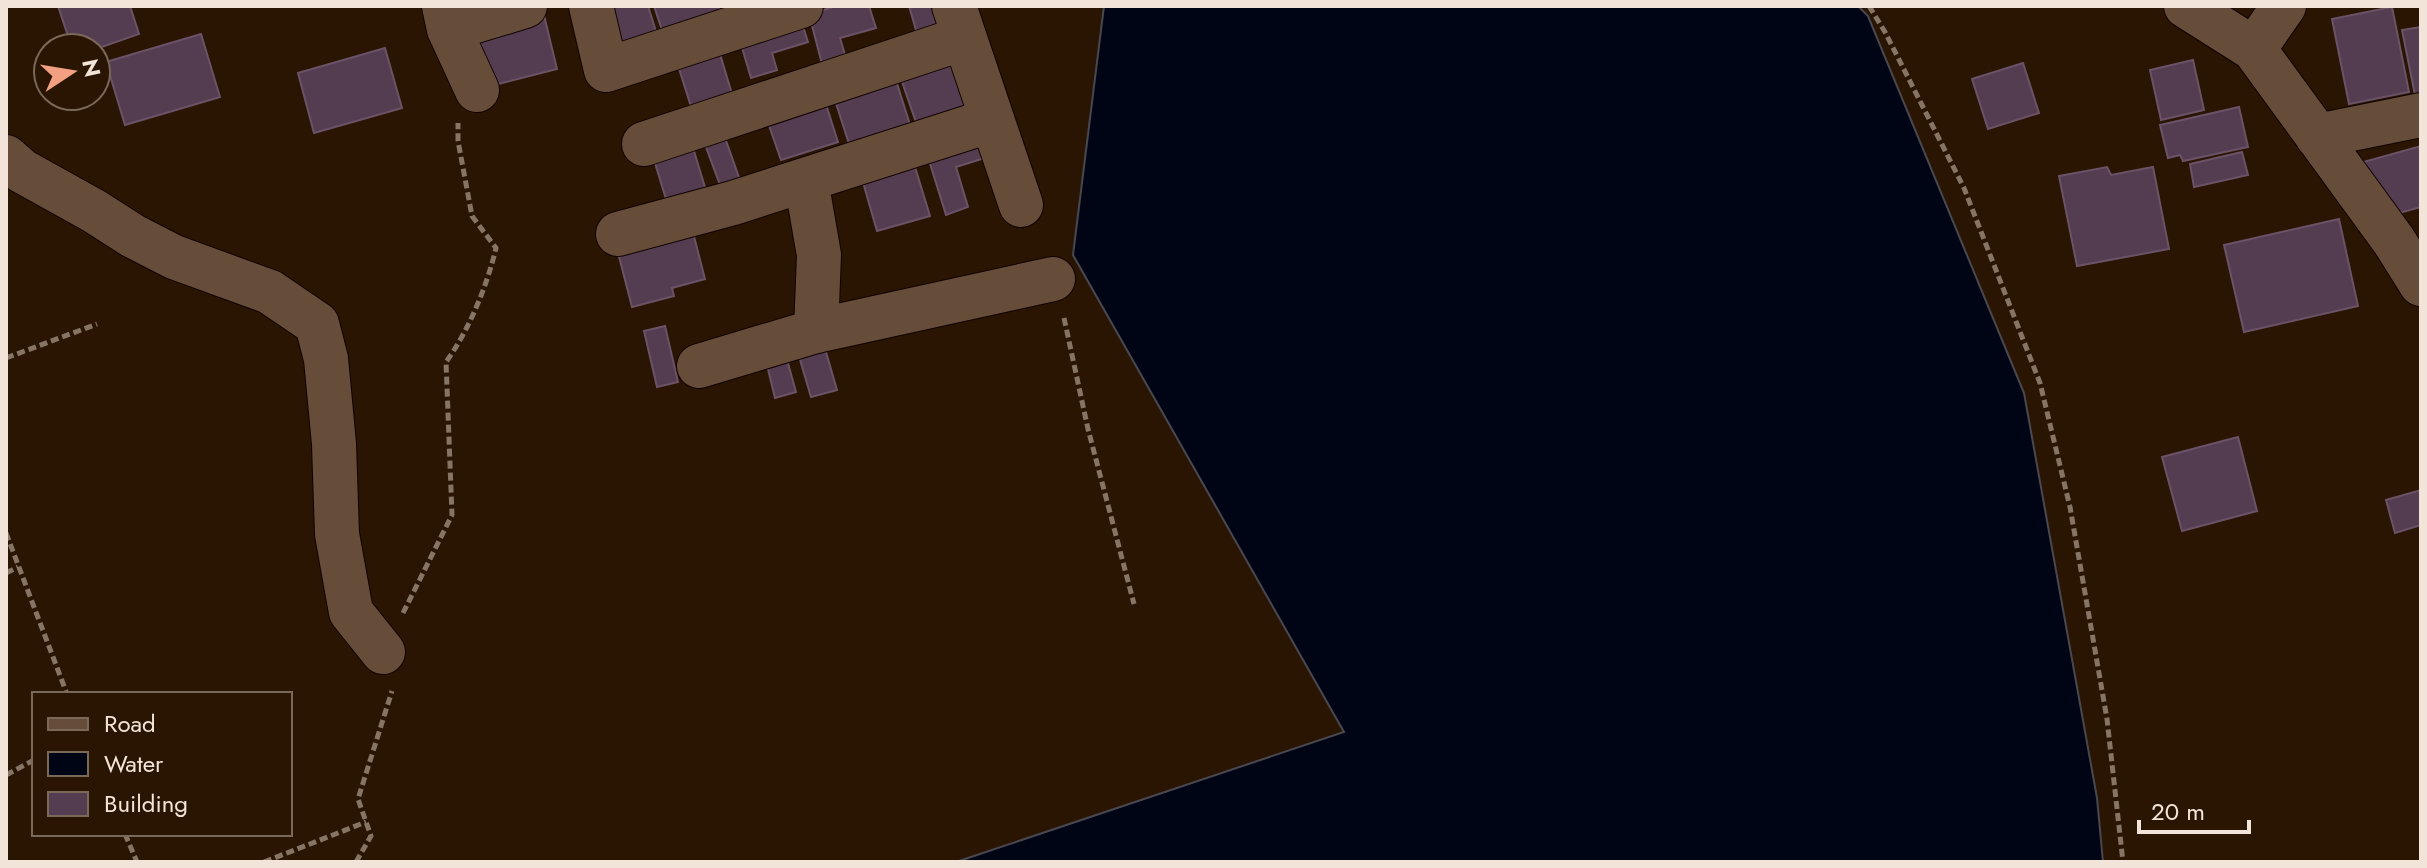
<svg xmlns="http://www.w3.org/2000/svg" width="2427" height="868" font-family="Jost,sans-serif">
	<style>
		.water { fill: #000516; stroke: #494850; stroke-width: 2 }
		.building { fill: #543d51; stroke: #6b5267; stroke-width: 2 }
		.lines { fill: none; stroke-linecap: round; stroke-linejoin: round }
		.street-casing { stroke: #110200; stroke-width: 46 }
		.path { stroke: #867465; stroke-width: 5; stroke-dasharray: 8 4; stroke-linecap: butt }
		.street { stroke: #664d3a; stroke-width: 44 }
	</style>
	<rect width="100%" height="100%" fill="#2a1503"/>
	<path class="water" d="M1104,6H1858L1868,16L2024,393L2097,798L2103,862H956L1344,732L1073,255Z"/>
	<g class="building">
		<path d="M58,6H130L139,34L96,49L72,48Z"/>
		<path d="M605,6H648L659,41L620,53Z"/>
		<path d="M654,6H718L722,18L664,36Z"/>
		<path d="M837,6H869L876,28L840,38L846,58L822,64L809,14Z"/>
		<path d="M909,6H937L944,30L918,37Z"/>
		<path d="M542,7L557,69L483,88L467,26Z"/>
		<path d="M2392,7L2409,92L2349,104L2332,19Z"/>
		<path d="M799,14L808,42L772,53L777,70L751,78L738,34Z"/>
		<path d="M2421,27V94L2415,95L2402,30Z"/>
		<path d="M201,34L220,97L125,125L106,62Z"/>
		<path d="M717,44L735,104L694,116L675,56Z"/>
		<path d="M385,48L402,108L314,133L298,73Z"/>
		<path d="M952,48L974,112L919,131L897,67Z"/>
		<path d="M2193,60L2204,110L2161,120L2150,70Z"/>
		<path d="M2023,63L2039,113L1988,129L1972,79Z"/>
		<path d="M894,74L912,131L851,150L833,94Z"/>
		<path d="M824,98L838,142L781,160L766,117Z"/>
		<path d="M2239,107L2248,147L2183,161L2180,155L2168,158L2160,125Z"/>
		<path d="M723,132L742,186L723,193L703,139Z"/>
		<path d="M985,135L991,156L956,167L968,207L946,215L927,154Z"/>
		<path d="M690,138L708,197L669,209L651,150Z"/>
		<path d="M2421,146V207L2388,216L2356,164Z"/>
		<path d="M2242,152L2248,175L2194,187L2190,164Z"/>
		<path d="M912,157L930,216L877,231L860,172Z"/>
		<path d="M2107,167L2111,175L2153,167L2169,249L2077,266L2059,176Z"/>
		<path d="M2339,219L2358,306L2244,332L2224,245Z"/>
		<path d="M690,221L705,279L672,288L674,296L632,307L615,241Z"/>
		<path d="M665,326L678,382L657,387L644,331Z"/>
		<path d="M824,345L837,390L811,397L798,353Z"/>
		<path d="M786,356L796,392L775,398L766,361Z"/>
		<path d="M2238,437L2257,511L2182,531L2162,457Z"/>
		<path d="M2421,490V525L2395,533L2386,500Z"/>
	</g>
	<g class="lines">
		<defs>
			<g id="street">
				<path d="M444,6L449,29L525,6"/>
				<path d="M591,6L606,70L801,6"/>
				<path d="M954,6L1021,205"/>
				<path d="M2186,6L2254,49L2394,241L2421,284"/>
				<path d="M449,29L477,90"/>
				<path d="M2254,49L2284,6"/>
				<path d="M2317,136L2421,115"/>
				<path d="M644,144L964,38"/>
				<path d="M6,157L22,171L94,211L133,236L174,257L270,292L317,324L326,359L334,444L337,534L351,612L383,652"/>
				<path d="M806,180L819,255L816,331L1053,279"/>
				<path d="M618,234L733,203L992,120"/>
				<path d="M699,366L816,331"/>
			</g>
		</defs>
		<use href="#street" class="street-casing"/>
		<g class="path">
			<path d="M1869,6L1885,32L1964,188L2040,383L2070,507L2107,719L2123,862"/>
			<path d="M1064,318L1088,429L1134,604"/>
			<path d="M6,358L97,324"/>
			<path d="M6,533L67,694"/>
			<path d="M6,573L18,567"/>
			<path d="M403,613L452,515L446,362C469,330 487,286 496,248L472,216L458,141V123"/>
			<path d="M6,775L34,760"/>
			<path d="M125,834L137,862"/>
			<path d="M264,862L366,822"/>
			<path d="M356,862L371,836L358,799L392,691"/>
		</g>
		<use href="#street" class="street"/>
	</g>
	<rect width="2427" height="868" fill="none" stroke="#f3e4d9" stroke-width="16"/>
	<rect x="32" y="692" width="260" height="144" fill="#2a1503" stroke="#7a6859" stroke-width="2"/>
	<rect x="48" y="718" width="40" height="12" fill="#664d3a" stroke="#7a6859" stroke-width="2"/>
	<text x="104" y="732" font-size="24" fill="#f3e4d9">Road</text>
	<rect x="48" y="752" width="40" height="24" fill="#000516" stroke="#7a6859" stroke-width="2"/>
	<text x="104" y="772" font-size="24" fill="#f3e4d9">Water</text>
	<rect x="48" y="792" width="40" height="24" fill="#543d51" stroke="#7a6859" stroke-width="2"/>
	<text x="104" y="812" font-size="24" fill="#f3e4d9">Building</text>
	<g transform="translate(72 72) rotate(78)"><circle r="38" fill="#2a1503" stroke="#7a6859" stroke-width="2"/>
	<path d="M0-6L14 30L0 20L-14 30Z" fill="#f3a082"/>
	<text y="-12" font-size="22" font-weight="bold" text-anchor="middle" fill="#f3e4d9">N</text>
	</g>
	<path d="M2139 820v12h110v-12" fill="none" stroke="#f3e4d9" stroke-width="4"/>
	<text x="2151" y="820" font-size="24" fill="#f3e4d9" stroke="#2a1503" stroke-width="6" paint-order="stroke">20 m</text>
</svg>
